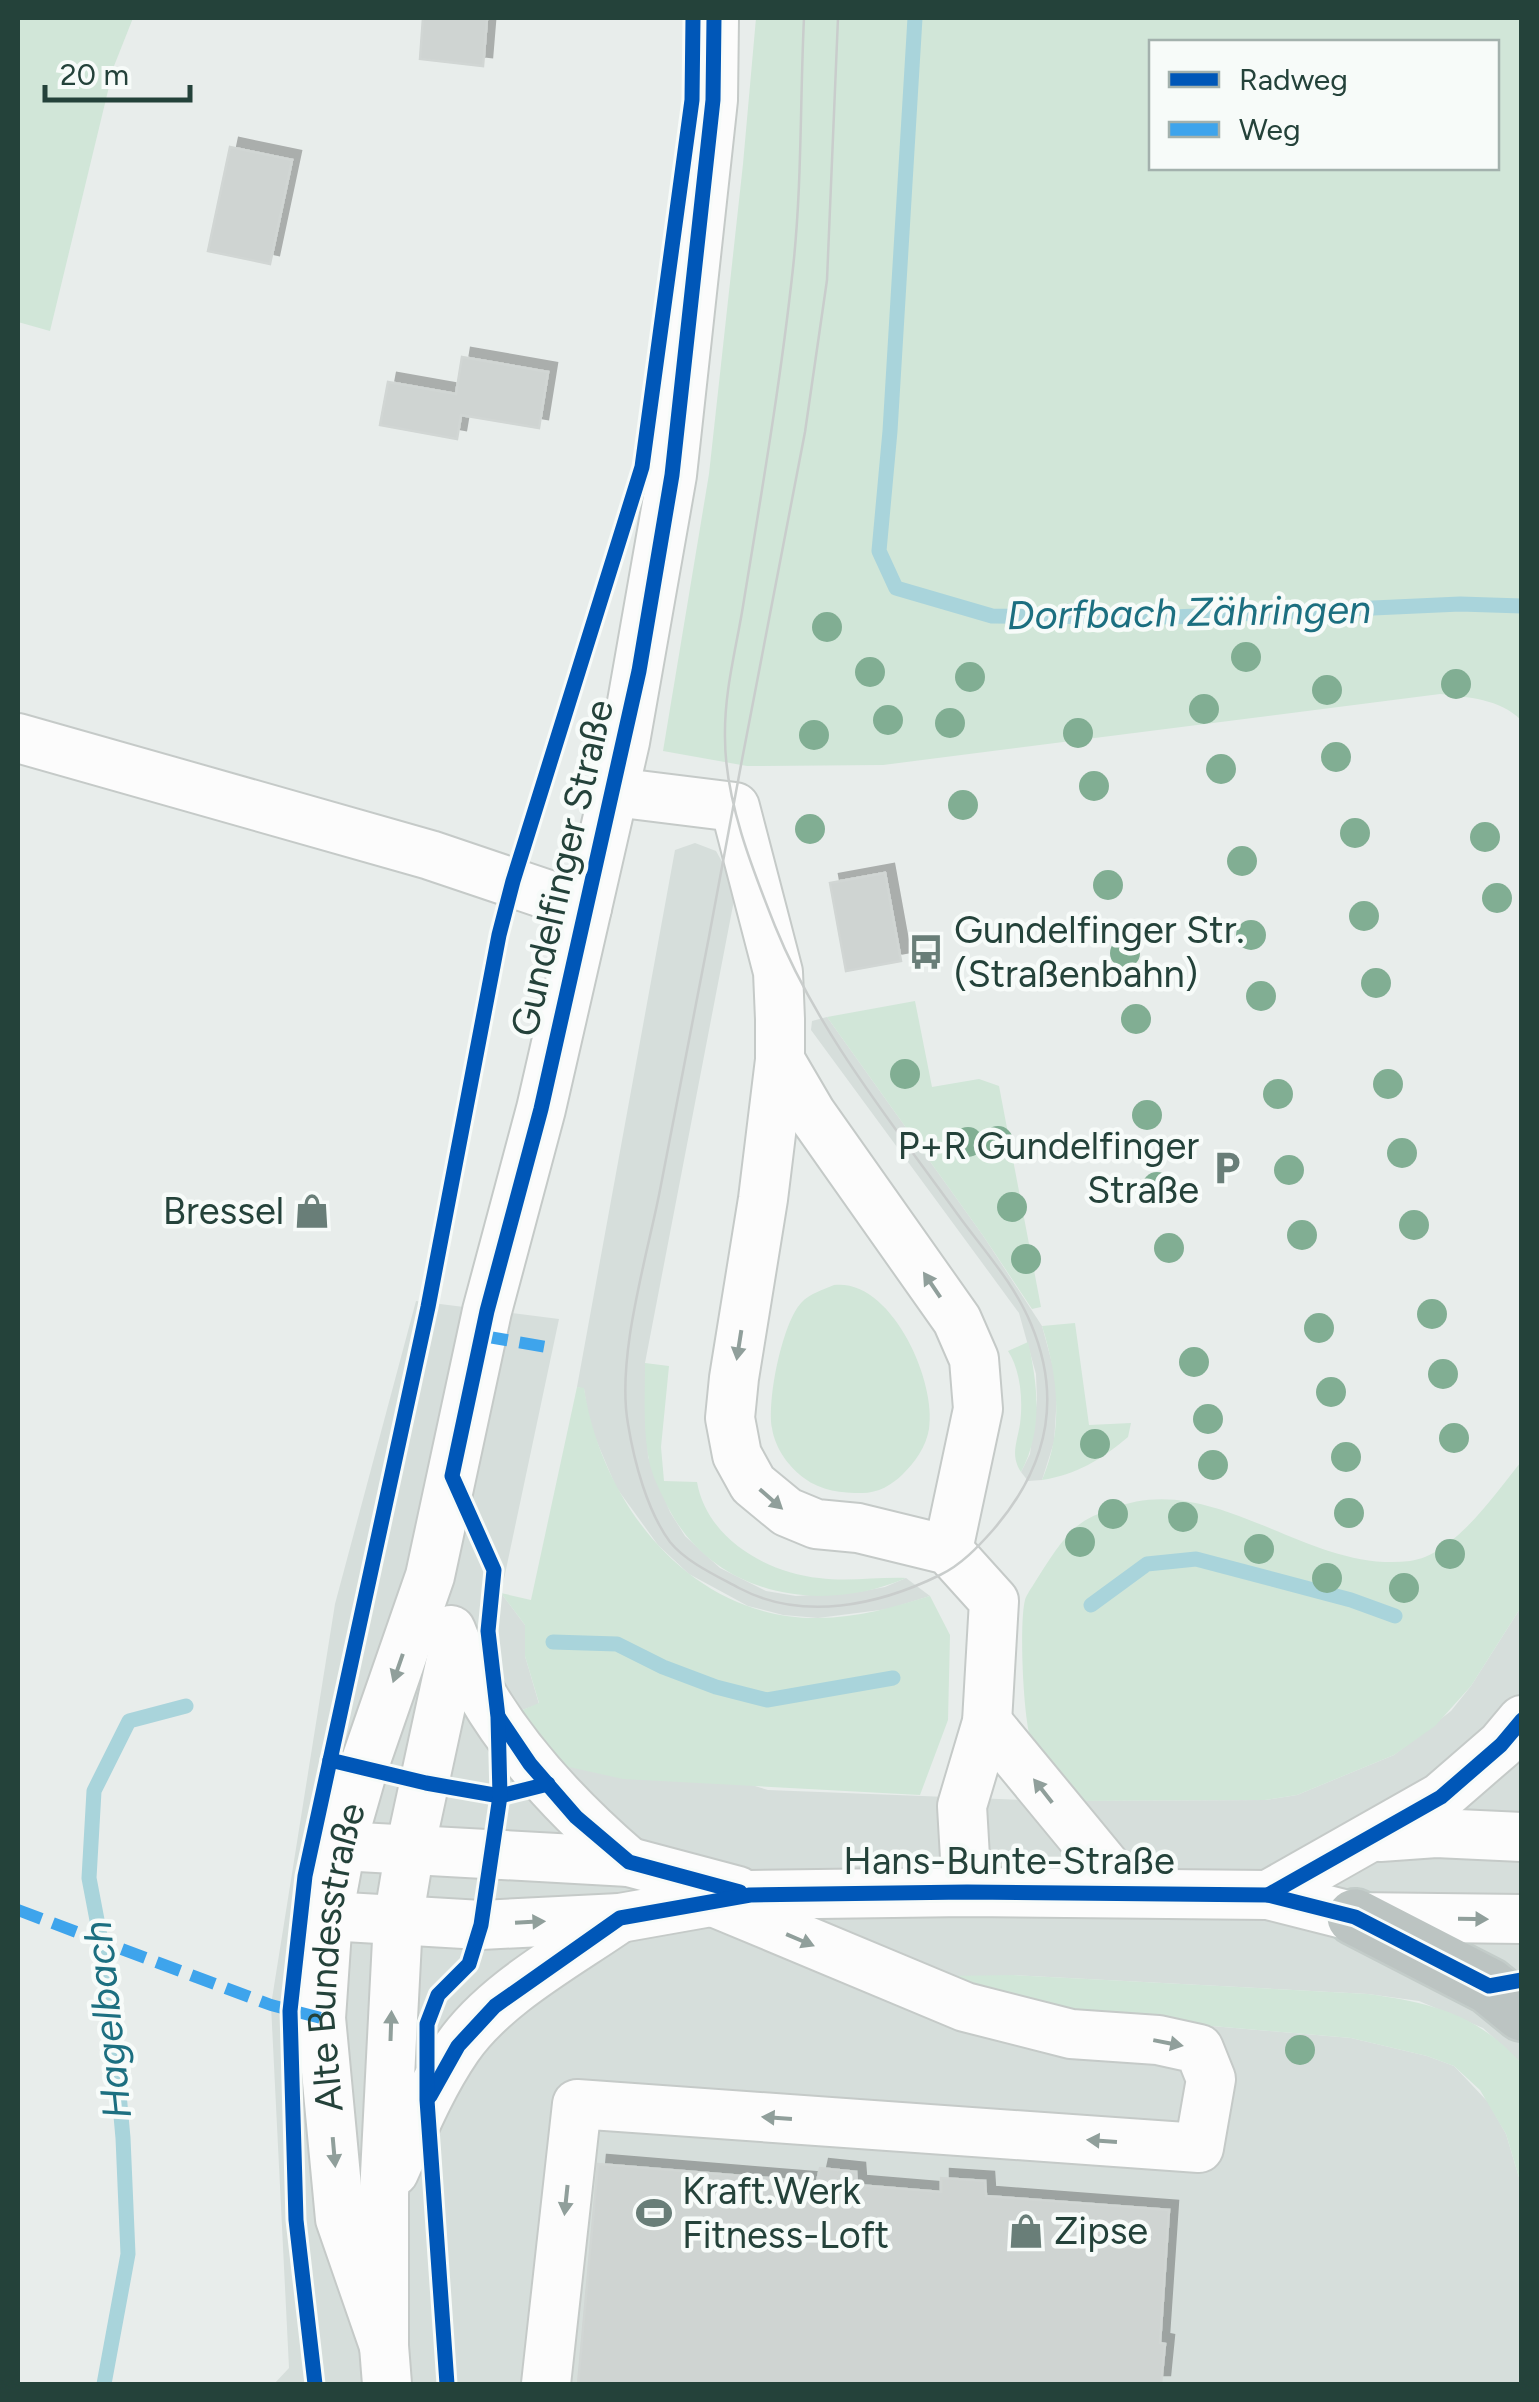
<svg xmlns="http://www.w3.org/2000/svg" width="1539" height="2402" font-family="Figtree,sans-serif">
	<style>
		.built { fill: #d6dedb }
		.green { fill: #d1e6d8; fill-rule: evenodd }
		.lines { fill: none; stroke-linecap: round; stroke-linejoin: round }
		.stream { stroke: #a9d4db; stroke-width: 15 }
		.building { fill: #cfd4d2; stroke: #d1d6d4; stroke-width: 2.5; filter: url(#shadow) }
		.minor-casing { stroke: #c5cac8; stroke-width: 52 }
		.highway-casing { stroke: #c3ccc9; stroke-width: 60 }
		.minor { stroke: #fcfcfc; stroke-width: 48 }
		.highway { stroke: #bcc4c2; stroke-width: 55 }
		.tram { stroke: #c9cdcc; stroke-width: 2.5 }
		.quiet { stroke: #3ea4ec; stroke-width: 12; stroke-dasharray: 25 12; stroke-linecap: butt }
		.cycleway-casing { stroke: #f7fbf9; stroke-width: 21 }
		.cycleway { stroke: #0057b8; stroke-width: 15 }
		.tree { fill: #81ae93 }
		.oneway { fill: #909f9b }
		.labels { text-anchor: middle; stroke-width: 9; stroke-linejoin: round; paint-order: stroke }
		.street-label { font-size: 38px; fill: #24423a; stroke: #f7fbf9 }
		.poi-label { font-size: 38px; fill: #24423a; stroke: #f7fbf9; text-anchor: start }
		.water-label { font-size: 40px; font-style: italic; fill: #1c6f80; stroke: #f7fbf9 }
	</style>
	<defs>
		<filter id="shadow"><feDropShadow dx="9" dy="-9" stdDeviation="0" flood-color="#0004"/></filter>
	</defs>
	<rect width="100%" height="100%" fill="#e8edeb"/>
	<g class="built">
		<path d="M695,843L716,851L729,874L735,895L645,1363L648,1457L670,1512L685,1536L720,1568L766,1591L796,1596L858,1592L885,1587L906,1578L930,1596L888,1609L818,1618L783,1615L748,1606L689,1574L658,1545L616,1487L589,1423L584,1389L577,1387L675,850Z"/>
		<path d="M827,1017L984,1237L1042,1326L1055,1374L1057,1396L1054,1442L1042,1480L1028,1481L1021,1472L1030,1454L1037,1400L1036,1374L1019,1313L811,1030L812,1021Z"/>
		<path d="M416,1301L559,1319L501,1593L525,1625V1656L539,1704L514,1713L768,1790L1050,1801L1265,1800L1297,1795L1394,1755L1451,1711L1471,1686L1521,1607V2063L1483,2028L1419,2001L1368,1994L1013,1975L1029,2010L1351,2038L1427,2056L1454,2066L1488,2102L1506,2134L1521,2184V2384H274L289,2368L271,2005L335,1604Z"/>
	</g>
	<g class="green">
		<path d="M18,18H133L114,66L50,331L18,322Z"/>
		<path d="M756,18H1521V720C1500,699 1468,697 1440,694L883,765L747,766L663,751L709,474L743,164ZM1496,42V168H1152V42Z"/>
		<path d="M915,1001L932,1087L979,1079L999,1086L1041,1307L1032,1309L984,1237L827,1017Z"/>
		<path d="M834,1285C891,1278 937,1381 929,1429C926,1447 915,1462 903,1474C892,1485 878,1493 862,1493C842,1493 821,1491 804,1478C788,1466 775,1448 772,1428C767,1400 782,1324 801,1303C810,1293 823,1290 834,1285Z"/>
		<path d="M1075,1323L1089,1425L1131,1423L1128,1437C1102,1459 1076,1475 1042,1480C1064,1430 1058,1377 1042,1326Z"/>
		<path d="M1028,1342C1038,1385 1043,1431 1021,1472C1010,1455 1017,1443 1020,1424C1023,1401 1021,1371 1008,1351Z"/>
		<path d="M645,1363L669,1366L661,1447L664,1481L697,1482C707,1538 765,1572 819,1578C848,1582 877,1577 906,1578C816,1617 706,1593 664,1499C657,1485 650,1470 648,1455C643,1425 645,1393 645,1363Z"/>
		<path d="M577,1387L584,1388C602,1505 691,1619 818,1618C857,1618 894,1607 930,1596L950,1635L948,1720L920,1795L623,1779L560,1765L513,1714L539,1703L525,1656V1625L501,1593L531,1600Z"/>
		<path d="M1521,1462V1607L1471,1686L1435,1726L1394,1755L1297,1795L1265,1800L1069,1801C1057,1782 1042,1763 1032,1743C1023,1723 1019,1622 1025,1600C1025,1598 1031,1588 1032,1587C1044,1568 1056,1547 1072,1531C1082,1520 1097,1514 1111,1509C1214,1467 1306,1574 1410,1561C1454,1555 1495,1494 1521,1462Z"/>
		<path d="M1013,1975L1368,1994C1432,2003 1477,2014 1521,2063V2184L1506,2134L1480,2090L1454,2066L1427,2056L1351,2038L1029,2010L942,1976Z"/>
	</g>
	<g class="lines">
		<g class="stream">
			<path d="M915,18L890,431L879,551L896,588L992,616L1174,617L1460,604L1522,606"/>
			<path d="M1091,1605L1147,1564L1196,1559L1351,1600L1395,1616"/>
			<path d="M553,1642L617,1644L663,1667L716,1687L767,1700L893,1678"/>
			<path d="M104,2384L128,2254L123,2138L109,1983L89,1878L94,1791L129,1721L186,1706"/>
		</g>
	</g>
	<g class="building">
		<path d="M423,18H487L483,66L420,59Z"/>
		<path d="M230,147L292,160L270,264L208,251Z"/>
		<path d="M462,357L548,372L539,428L461,415L457,439L380,425L388,382L456,394Z"/>
		<path d="M885,873L901,961L846,971L830,883Z"/>
		<path d="M598,2164L817,2182L820,2168L856,2172L857,2185L941,2192V2178L985,2181L986,2196L1169,2210L1160,2343L1165,2344L1161,2384H578Z"/>
	</g>
	<g class="lines">
		<defs>
			<g id="minor">
				<path d="M18,738L430,855L587,908"/>
				<path d="M614,792L735,807L778,972L780,1019V1060L763,1199L734,1378L730,1418L737,1455L753,1484L787,1512L816,1524L858,1528L948,1550L994,1601L987,1722L962,1806L967,1892"/>
				<path d="M780,1060L811,1113L957,1320L974,1359L978,1409L948,1550"/>
				<path d="M451,1630C485,1722 556,1799 629,1862"/>
				<path d="M987,1722L1128,1893"/>
				<path d="M1380,1837L1436,1833L1522,1837"/>
				<path d="M341,1846L629,1862L738,1891"/>
				<path d="M1268,1895L1441,1797L1501,1745L1522,1720"/>
				<path d="M328,1916L481,1925L620,1918L750,1895L967,1892L1268,1895L1355,1917L1522,1919"/>
				<path d="M394,2172C413,2130 431,2086 457,2048C494,1994 567,1955 620,1918"/>
				<path id="s1" d="M384,2346L340,2219L321,2018L328,1916L341,1846L363,1769L430,1576L487,1311L541,1109L625,742L672,475L713,100L714,18"/>
				<path d="M387,2384L384,2346V2194L398,1921L410,1849L455,1641"/>
				<path d="M546,2384L577,2104L1199,2148L1211,2079L1199,2049L1158,2040L1071,2034L965,2007L711,1901"/>
			</g>
			<path id="highway" d="M1355,1917L1489,1986L1522,2013"/>
		</defs>
		<use href="#minor" class="minor-casing"/>
		<use href="#highway" class="highway-casing"/>
		<use href="#minor" class="minor"/>
		<use href="#highway" class="highway"/>
		<path class="tram" d="M804,18C800,101 802,186 793,268C781,379 762,490 744,600C737,646 724,690 725,738C725,800 752,868 775,926C817,1030 888,1118 953,1208C979,1245 1014,1282 1031,1324C1063,1400 1046,1469 993,1530C978,1547 961,1565 940,1575C879,1605 803,1622 739,1588C717,1576 686,1562 670,1542C647,1511 634,1461 628,1424C616,1357 647,1257 660,1190C688,1048 715,907 741,765L805,432L827,280L838,18"/>
		<g class="quiet">
			<path d="M483,1336L552,1348"/>
			<path d="M18,1910L271,2005L321,2018"/>
		</g>
		<defs>
			<g id="cycleway">
				<path d="M499,1718L530,1764L576,1817L629,1862L740,1892"/>
				<path d="M330,1760L426,1783L500,1796L548,1784"/>
				<path d="M1268,1895L1441,1797L1501,1745L1522,1720"/>
				<path d="M430,2096L458,2046L495,2006L620,1918L750,1895L967,1892L1268,1895L1355,1917L1489,1986L1522,1980"/>
				<path d="M315,2384L296,2220L290,2011L305,1876L428,1307L499,935L513,881L642,467L692,100L693,18"/>
				<path d="M447,2384L427,2100V2024L438,1995L469,1964L481,1925L500,1796L498,1717L488,1631L494,1570L452,1476L487,1311L541,1109L639,671L672,475L713,100L714,18"/>
			</g>
		</defs>
		<use href="#cycleway" class="cycleway-casing"/>
		<use href="#cycleway" class="cycleway"/>
	</g>
	<g class="tree">
		<circle cx="827" cy="627" r="15"/>
		<circle cx="1246" cy="657" r="15"/>
		<circle cx="870" cy="672" r="15"/>
		<circle cx="970" cy="677" r="15"/>
		<circle cx="1456" cy="684" r="15"/>
		<circle cx="1327" cy="690" r="15"/>
		<circle cx="1204" cy="709" r="15"/>
		<circle cx="888" cy="720" r="15"/>
		<circle cx="950" cy="723" r="15"/>
		<circle cx="1078" cy="733" r="15"/>
		<circle cx="814" cy="735" r="15"/>
		<circle cx="1336" cy="757" r="15"/>
		<circle cx="1221" cy="769" r="15"/>
		<circle cx="1094" cy="786" r="15"/>
		<circle cx="963" cy="805" r="15"/>
		<circle cx="810" cy="829" r="15"/>
		<circle cx="1355" cy="833" r="15"/>
		<circle cx="1485" cy="837" r="15"/>
		<circle cx="1242" cy="861" r="15"/>
		<circle cx="1108" cy="885" r="15"/>
		<circle cx="1497" cy="898" r="15"/>
		<circle cx="1364" cy="916" r="15"/>
		<circle cx="1251" cy="935" r="15"/>
		<circle cx="1125" cy="953" r="15"/>
		<circle cx="1376" cy="983" r="15"/>
		<circle cx="1261" cy="996" r="15"/>
		<circle cx="1136" cy="1019" r="15"/>
		<circle cx="905" cy="1074" r="15"/>
		<circle cx="1388" cy="1084" r="15"/>
		<circle cx="1278" cy="1094" r="15"/>
		<circle cx="1147" cy="1115" r="15"/>
		<circle cx="998" cy="1141" r="15"/>
		<circle cx="968" cy="1142" r="15"/>
		<circle cx="1402" cy="1153" r="15"/>
		<circle cx="1289" cy="1170" r="15"/>
		<circle cx="1157" cy="1187" r="15"/>
		<circle cx="1012" cy="1207" r="15"/>
		<circle cx="1414" cy="1225" r="15"/>
		<circle cx="1302" cy="1235" r="15"/>
		<circle cx="1169" cy="1248" r="15"/>
		<circle cx="1026" cy="1259" r="15"/>
		<circle cx="1432" cy="1314" r="15"/>
		<circle cx="1319" cy="1328" r="15"/>
		<circle cx="1194" cy="1362" r="15"/>
		<circle cx="1443" cy="1374" r="15"/>
		<circle cx="1331" cy="1392" r="15"/>
		<circle cx="1208" cy="1419" r="15"/>
		<circle cx="1454" cy="1438" r="15"/>
		<circle cx="1095" cy="1444" r="15"/>
		<circle cx="1346" cy="1457" r="15"/>
		<circle cx="1213" cy="1465" r="15"/>
		<circle cx="1349" cy="1513" r="15"/>
		<circle cx="1113" cy="1514" r="15"/>
		<circle cx="1183" cy="1517" r="15"/>
		<circle cx="1080" cy="1542" r="15"/>
		<circle cx="1259" cy="1549" r="15"/>
		<circle cx="1450" cy="1554" r="15"/>
		<circle cx="1327" cy="1578" r="15"/>
		<circle cx="1404" cy="1588" r="15"/>
		<circle cx="1300" cy="2050" r="15"/>
	</g>
	<defs><path id="oneway-solid" d="M-6-.8H1V-3.2L6.5 0L1 3.2V.8H-6Z" transform="scale(2.5)"/></defs>
	<g class="oneway">
		<use href="#oneway-solid" transform="translate(932 1285) rotate(-124)"/>
		<use href="#oneway-solid" transform="translate(739 1345) rotate(99)"/>
		<use href="#oneway-solid" transform="translate(771 1499) rotate(41)"/>
		<use href="#oneway-solid" transform="translate(398 1668) rotate(109)"/>
		<use href="#oneway-solid" transform="translate(1043 1791) rotate(-128)"/>
		<use href="#oneway-solid" transform="translate(1473 1919) rotate(1)"/>
		<use href="#oneway-solid" transform="translate(530 1922) rotate(-3)"/>
		<use href="#oneway-solid" transform="translate(800 1940) rotate(23)"/>
		<use href="#oneway-solid" transform="translate(391 2026) rotate(-88)"/>
		<use href="#oneway-solid" transform="translate(1168 2043) rotate(11)"/>
		<use href="#oneway-solid" transform="translate(777 2118) rotate(-176)"/>
		<use href="#oneway-solid" transform="translate(1102 2141) rotate(-176)"/>
		<use href="#oneway-solid" transform="translate(334 2152) rotate(85)"/>
		<use href="#oneway-solid" transform="translate(566 2200) rotate(96)"/>
	</g>
	<defs>
		<symbol id="bus-bare" viewBox="-9 -9 18 18"><path d="M-5-6H5V4H4V6H2V4H-2V6H-4V4H-5ZM-3.5-4V0h7V-4ZM-3.5 1.2v1.5H-2V1.2ZM2 1.2v1.5H3.5V1.2Z" fill="#697e78" stroke="#f7fbf9" stroke-width="2.5" paint-order="stroke"/></symbol>
		<symbol id="parking-bare" viewBox="-9 -9 18 18"><path d="M-3.5-5.5H1a3.5 3.5 0 0 1 0 7H-1V5.5H-3.5ZM-1-3.4V-.6H.8a1.4 1.4 0 0 0 0-2.8Z" fill="#697e78" stroke="#f7fbf9" stroke-width="2.5" paint-order="stroke"/></symbol>
		<symbol id="shop-bare" viewBox="-9 -9 18 18"><path d="M-5-2.5h2.3a2.7 3.5 0 0 1 5.4 0H5L5.5 6h-11ZM-1.5-2.5h3a1.5 2.3 0 0 0-3 0Z" fill="#697e78" stroke="#f7fbf9" stroke-width="2.5" paint-order="stroke"/></symbol>
		<symbol id="stadium-bare" viewBox="-9 -9 18 18"><path d="M0-5a6.5 5 0 1 0 0 10a6.5 5 0 1 0 0-10ZM-3.5-1.8h7v3.6h-7Z" fill="#697e78" stroke="#f7fbf9" stroke-width="2.5" paint-order="stroke"/></symbol>
	</defs>
	<g fill-rule="evenodd">
		<use href="#bus-bare" x="901" y="927" width="50" height="50"/>
		<use href="#parking-bare" x="1202" y="1143" width="50" height="50"/>
		<use href="#shop-bare" x="287" y="1186" width="50" height="50"/>
		<use href="#stadium-bare" x="629" y="2188" width="50" height="50"/>
		<use href="#shop-bare" x="1001" y="2206" width="50" height="50"/>
	</g>
	<g class="labels">
		<g class="street-label">
			<text transform="translate(562 868) rotate(-77)" y="13">Gundelfinger Straße</text>
			<text x="1009" y="1874">Hans-Bunte-Straße</text>
			<text dy="13" stroke="none"><textPath href="#s1" startOffset="398">Alte Bundesstraße</textPath></text>
		</g>
		<g class="poi-label">
			<text x="954" y="943">Gundelfinger Str.<tspan x="954" dy="44">(Straßenbahn)</tspan></text>
			<text x="1199" y="1159" text-anchor="end">P+R Gundelfinger<tspan x="1199" dy="44">Straße</tspan></text>
			<text x="284" y="1224" text-anchor="end">Bressel</text>
			<text x="682" y="2204">Kraft.Werk<tspan x="682" dy="44">Fitness-Loft</tspan></text>
			<text x="1054" y="2244">Zipse</text>
		</g>
		<g class="water-label">
			<text transform="translate(1189 612) rotate(-1)" y="14">Dorfbach Zähringen</text>
			<text transform="translate(107 2020) rotate(-96)" y="14">Hagelbach</text>
		</g>
	</g>
	<rect width="1539" height="2402" fill="none" stroke="#24423a" stroke-width="40"/>
	<rect x="1149" y="40" width="350" height="130" fill="#f7fbf9" stroke="#a3b1ad" stroke-width="2.5"/>
	<rect x="1169" y="72" width="50" height="15" fill="#0057b8" stroke="#a3b1ad" stroke-width="2.5"/>
	<text x="1239" y="90" font-size="30" fill="#24423a">Radweg</text>
	<rect x="1169" y="122" width="50" height="15" fill="#3ea4ec" stroke="#a3b1ad" stroke-width="2.5"/>
	<text x="1239" y="140" font-size="30" fill="#24423a">Weg</text>
	<path d="M45 85v15h145v-15" fill="none" stroke="#24423a" stroke-width="5"/>
	<text x="60" y="85" font-size="30" fill="#24423a" stroke="#f7fbf9" stroke-width="8" paint-order="stroke">20 m</text>
</svg>
